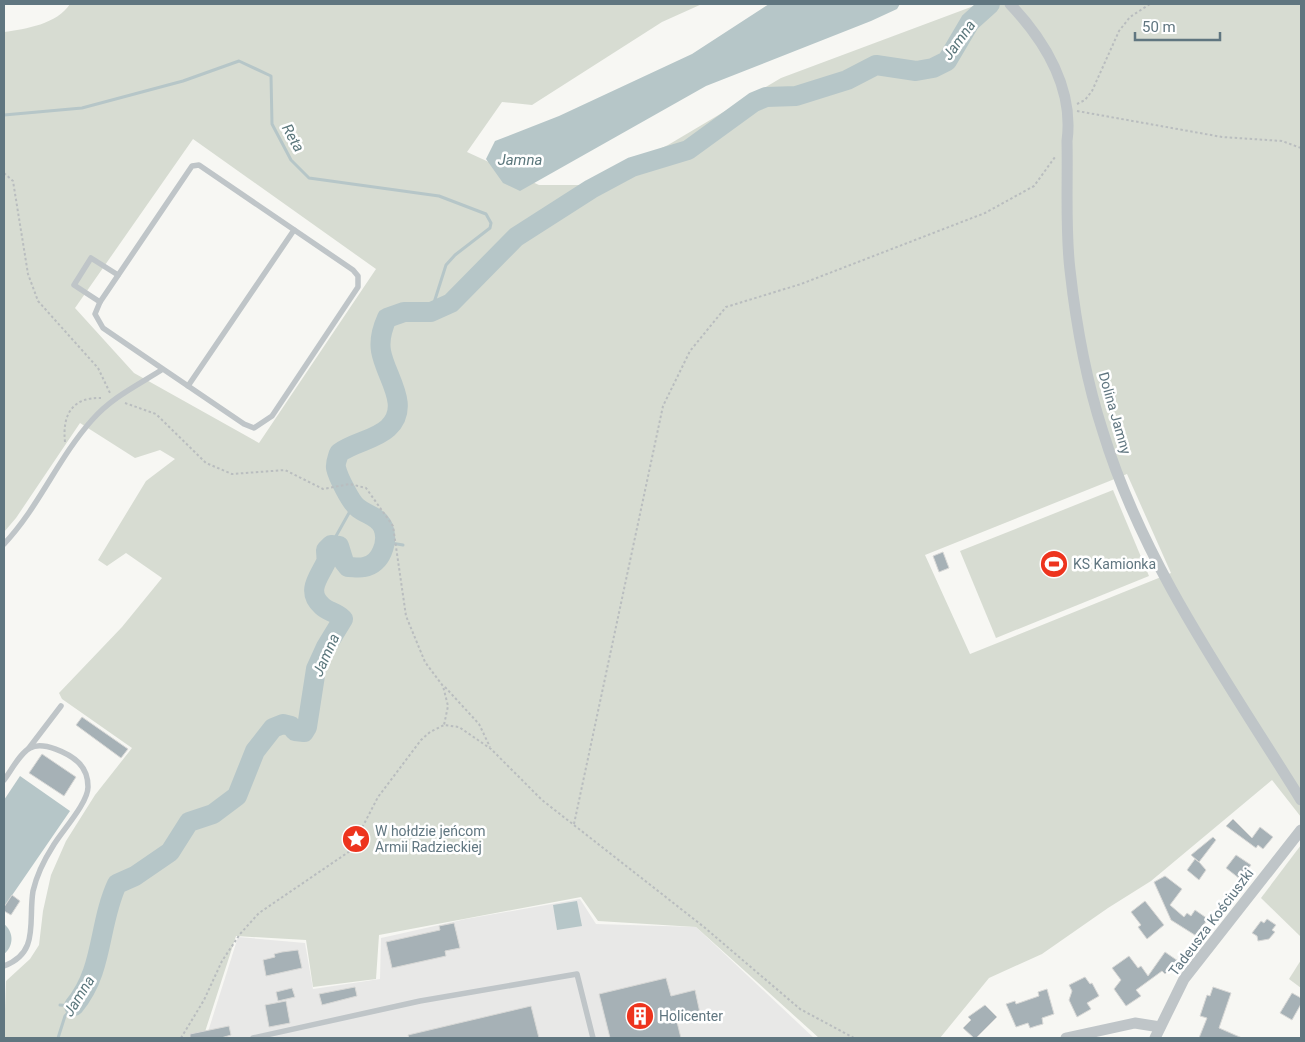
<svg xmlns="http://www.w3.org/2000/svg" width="1305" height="1042" font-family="Roboto,sans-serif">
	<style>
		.built { fill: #e8e8e7 }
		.green { fill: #d7dcd2; fill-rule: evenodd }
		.water { fill: #b6c6c8 }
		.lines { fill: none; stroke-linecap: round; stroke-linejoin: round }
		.stream { stroke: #b6c6c8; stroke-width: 3 }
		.river { stroke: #b6c6c8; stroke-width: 20 }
		.building { fill: #a6b1b6; stroke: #d8d8d6 }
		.path { stroke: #b9bdbf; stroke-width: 2; stroke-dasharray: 2.5 2.5; stroke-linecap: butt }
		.service { stroke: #bfc5c8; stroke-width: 5.5 }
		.minor { stroke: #bfc5c8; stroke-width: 11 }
		.labels { text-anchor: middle; stroke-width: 5; stroke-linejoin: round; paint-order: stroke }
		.street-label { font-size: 14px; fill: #607680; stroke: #fff }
		.poi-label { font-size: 14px; fill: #607680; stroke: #fff; text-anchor: start }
		.water-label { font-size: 15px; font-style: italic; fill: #5b777c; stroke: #fff }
	</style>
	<rect width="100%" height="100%" fill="#f7f7f3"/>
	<path class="built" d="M580,899L596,924L696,927L814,1038H206L238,937L305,943L313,989L380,979L381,938L466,919Z"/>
	<g class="green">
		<path d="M70,4H702L662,22L532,105L502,102L467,152L539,185H583L668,145L781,78L979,4H1301V817L1272,780L1151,881L1108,908L1042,954L989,978L940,1038H819L696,927L598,921L581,897L379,935L376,979L313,987L306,940L236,936L203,1038H4L6,981L30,959L39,945L43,911L51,875L66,841L95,795L132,748L62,699L59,693L122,627L162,578L126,553L107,566L98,560L146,481L175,459L160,450L135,458L80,423L16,518L4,532V32C26,29 57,24 70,4ZM193,139L376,269L259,443L134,373L75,308ZM1127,474L1171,573L970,654L925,555Z"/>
		<path d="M1113,490L1149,576L996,638L960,551Z"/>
		<path d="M1301,845V937L1261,898Z"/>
		<path d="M1301,960V988L1289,979Z"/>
	</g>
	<g class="water">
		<path d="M769,4H900L897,9L871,21L706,86L520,191L503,183L486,159L495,141L559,116L692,54Z"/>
		<path d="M20,776L70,811L4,907V800Z"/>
		<path d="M577,901L582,926L557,930L553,905Z"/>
		<path d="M4,924C14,932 14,946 4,954Z"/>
	</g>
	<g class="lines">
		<g class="stream">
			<path d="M4,115L82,108L183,81L239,61L271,76L272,124L291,160L309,178L439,196L486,214L491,223L490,228L455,255L446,265L431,312"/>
			<path d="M385,542L403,545"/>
			<path d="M331,545L354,504"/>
			<path d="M60,1005L73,1006"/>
			<path d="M58,1038L65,1016L74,1006"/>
		</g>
		<path class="river" d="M74,1006C104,970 98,925 117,884L135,876L170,852L189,822L213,814L237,796L255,751L273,728L283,724L291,726L295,731L304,732L307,727L316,669L326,647L343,619C336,612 328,612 322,606C305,591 320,576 326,562C327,559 326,553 326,550L331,545L339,546L344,562L348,567C353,567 359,568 364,567C381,565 389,541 383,527C378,516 367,515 358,508C351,503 338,477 336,468C335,463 338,457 339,453C354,442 375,440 388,428C412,406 385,376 381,351C379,339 382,329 387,318L404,312H431L451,303L516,237L591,189L632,167L688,150L754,102L766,97L796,96L847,80L876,65L916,71L933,68L947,61L970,22L990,4"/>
	</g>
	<g class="building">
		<path d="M943,552L949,568L939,572L933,556Z"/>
		<path d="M82,717L128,749L121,758L76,725Z"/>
		<path d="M42,754L76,777L64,796L29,773Z"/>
		<path d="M1233,819L1252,838L1260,827L1273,837L1263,849L1258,845L1256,848L1226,826Z"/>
		<path d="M1213,837L1216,840L1199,862L1206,870L1199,880L1187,870L1195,859L1199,862L1191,855Z"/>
		<path d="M1236,855L1251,865L1240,879L1226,868Z"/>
		<path d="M1165,876L1182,889L1170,905L1184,917L1187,913L1191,916L1195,910L1208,919L1200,929L1203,931L1198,937L1171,920L1154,882Z"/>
		<path d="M12,895L20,901L11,915L4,911V907Z"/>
		<path d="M1145,901L1164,925L1147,939L1138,927L1141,925L1131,912Z"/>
		<path d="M1267,919L1276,925L1272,930L1275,932L1269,939L1258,941L1257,936L1252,933L1261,921L1264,923Z"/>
		<path d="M454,923L460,948L445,951L446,956L392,968L386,942L440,930L439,926Z"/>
		<path d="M298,950L302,968L266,976L263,960L275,957L274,954L282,952Z"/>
		<path d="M1165,952L1178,961L1170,973L1168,971L1165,974L1162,971L1136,990L1141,996L1126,1006L1114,989L1121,980L1112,968L1129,956L1138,968L1141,966L1148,976Z"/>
		<path d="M1085,977L1090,984L1092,983L1099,996L1087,1003L1091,1009L1077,1017L1069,1000L1072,991L1069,985Z"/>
		<path d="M666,978L671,996L695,990L700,1013L676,1018L681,1038H610L599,994Z"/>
		<path d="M355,987L357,996L322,1005L319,994Z"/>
		<path d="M1213,987L1231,993L1219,1028L1242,1038H1199L1207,1018L1200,1016L1207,995L1210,996Z"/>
		<path d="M292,988L295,997L278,1001L276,992Z"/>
		<path d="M1047,989L1054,1014L1042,1018L1043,1024L1036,1026L1030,1028L1028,1023L1016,1027L1006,1004L1015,1001L1016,1004L1039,996L1038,992Z"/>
		<path d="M1292,993L1301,998V1004L1292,1020L1280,1013Z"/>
		<path d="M286,1001L290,1023L269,1027L265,1005Z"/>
		<path d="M985,1005L997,1017L976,1038H974L963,1028L971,1020L968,1017Z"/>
		<path d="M531,1006L539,1038H409L408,1035Z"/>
		<path d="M229,1026L231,1035L221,1038H190V1034Z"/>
	</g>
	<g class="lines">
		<g class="path">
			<path d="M1077,104L1085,100L1092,91L1119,31L1130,17L1150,4"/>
			<path d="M1077,111L1222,137L1282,141L1301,148"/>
			<path d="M4,173L13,181L28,274L38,301L98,368L110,393"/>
			<path d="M125,403L156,414L206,463L232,474L285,470L323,489L350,484L366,488L393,526L406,616L425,662L443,686L448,706L444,725"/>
			<path d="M65,442C62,414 73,397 101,398"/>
			<path d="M445,687L479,724L490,747"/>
			<path d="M574,824L663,406L690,351L726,307L801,284L985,213L1034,186L1055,157"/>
			<path d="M181,1038L204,1000L222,961L240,934L259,913L350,851L378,797L421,740L430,732L444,725L459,727L491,749L542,800L704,927L800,1009L854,1038"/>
		</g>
		<g class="service">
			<path d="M100,302L74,285L91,258L118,275"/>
			<path d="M188,386L294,230"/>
			<path d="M4,544C39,507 58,458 92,420C112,397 138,385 163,369L103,328L95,314L100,302L192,166L199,165L353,270L358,276V287L272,416L254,428L244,424L163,369"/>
			<path d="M29,748L61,706"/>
			<path d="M4,780C11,771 20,753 30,748C43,741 69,753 79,763C85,769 88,778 88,787C88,803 62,831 53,846C44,860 37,874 33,891C28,921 40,953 4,966"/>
			<path d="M253,1038L420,1001L577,974L593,1038"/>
		</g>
		<g class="minor">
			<path d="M1010,4C1045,41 1074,89 1067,141C1068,183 1065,228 1070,270C1076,324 1086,380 1103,432C1144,566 1228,682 1301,800"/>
			<path d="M1066,1038L1135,1023L1160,1027"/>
			<path d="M1155,1038L1184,979L1301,830"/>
		</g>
	</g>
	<defs>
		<symbol id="stadium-disc" viewBox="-11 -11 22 22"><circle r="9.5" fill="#ed341e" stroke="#fff"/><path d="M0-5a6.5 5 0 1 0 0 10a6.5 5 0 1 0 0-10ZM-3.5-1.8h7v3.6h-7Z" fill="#fff"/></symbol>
		<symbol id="sight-disc" viewBox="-11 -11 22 22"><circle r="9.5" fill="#ed341e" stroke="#fff"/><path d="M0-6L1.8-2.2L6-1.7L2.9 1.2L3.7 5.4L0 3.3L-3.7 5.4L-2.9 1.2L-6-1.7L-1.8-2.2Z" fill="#fff"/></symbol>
		<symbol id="building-disc" viewBox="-11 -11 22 22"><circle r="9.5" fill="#ed341e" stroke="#fff"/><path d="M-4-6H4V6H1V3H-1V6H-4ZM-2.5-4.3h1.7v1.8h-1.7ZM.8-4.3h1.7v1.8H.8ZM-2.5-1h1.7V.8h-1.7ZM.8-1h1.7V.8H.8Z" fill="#fff"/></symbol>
	</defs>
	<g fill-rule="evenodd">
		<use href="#stadium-disc" x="1038" y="548" width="32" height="32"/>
		<use href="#sight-disc" x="340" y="823" width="32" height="32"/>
		<use href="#building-disc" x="624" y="1000" width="32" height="32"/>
	</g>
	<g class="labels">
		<g class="street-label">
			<text transform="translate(1115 413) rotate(74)" y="5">Dolina Jamny</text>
			<text transform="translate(1211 922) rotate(-53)" y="5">Tadeusza Kościuszki</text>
		</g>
		<g class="poi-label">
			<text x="1073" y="569">KS Kamionka</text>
			<text x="375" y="836">W hołdzie jeńcom<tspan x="375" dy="16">Armii Radzieckiej</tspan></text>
			<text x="659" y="1021">Holicenter</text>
		</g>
		<g class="water-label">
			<text transform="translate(959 40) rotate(-54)" y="5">Jamna</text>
			<text transform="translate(293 138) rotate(61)" y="5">Reta</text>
			<text x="520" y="165">Jamna</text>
			<text transform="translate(326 655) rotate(-66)" y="5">Jamna</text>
			<text transform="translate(79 996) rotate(-58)" y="5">Jamna</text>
		</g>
	</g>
	<rect width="1305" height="1042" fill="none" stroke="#607680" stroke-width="10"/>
	<path d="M1135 32v8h85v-8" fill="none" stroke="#607680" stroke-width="2.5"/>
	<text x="1142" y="32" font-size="15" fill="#607680" stroke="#ffffff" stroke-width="4" paint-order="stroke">50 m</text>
</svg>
